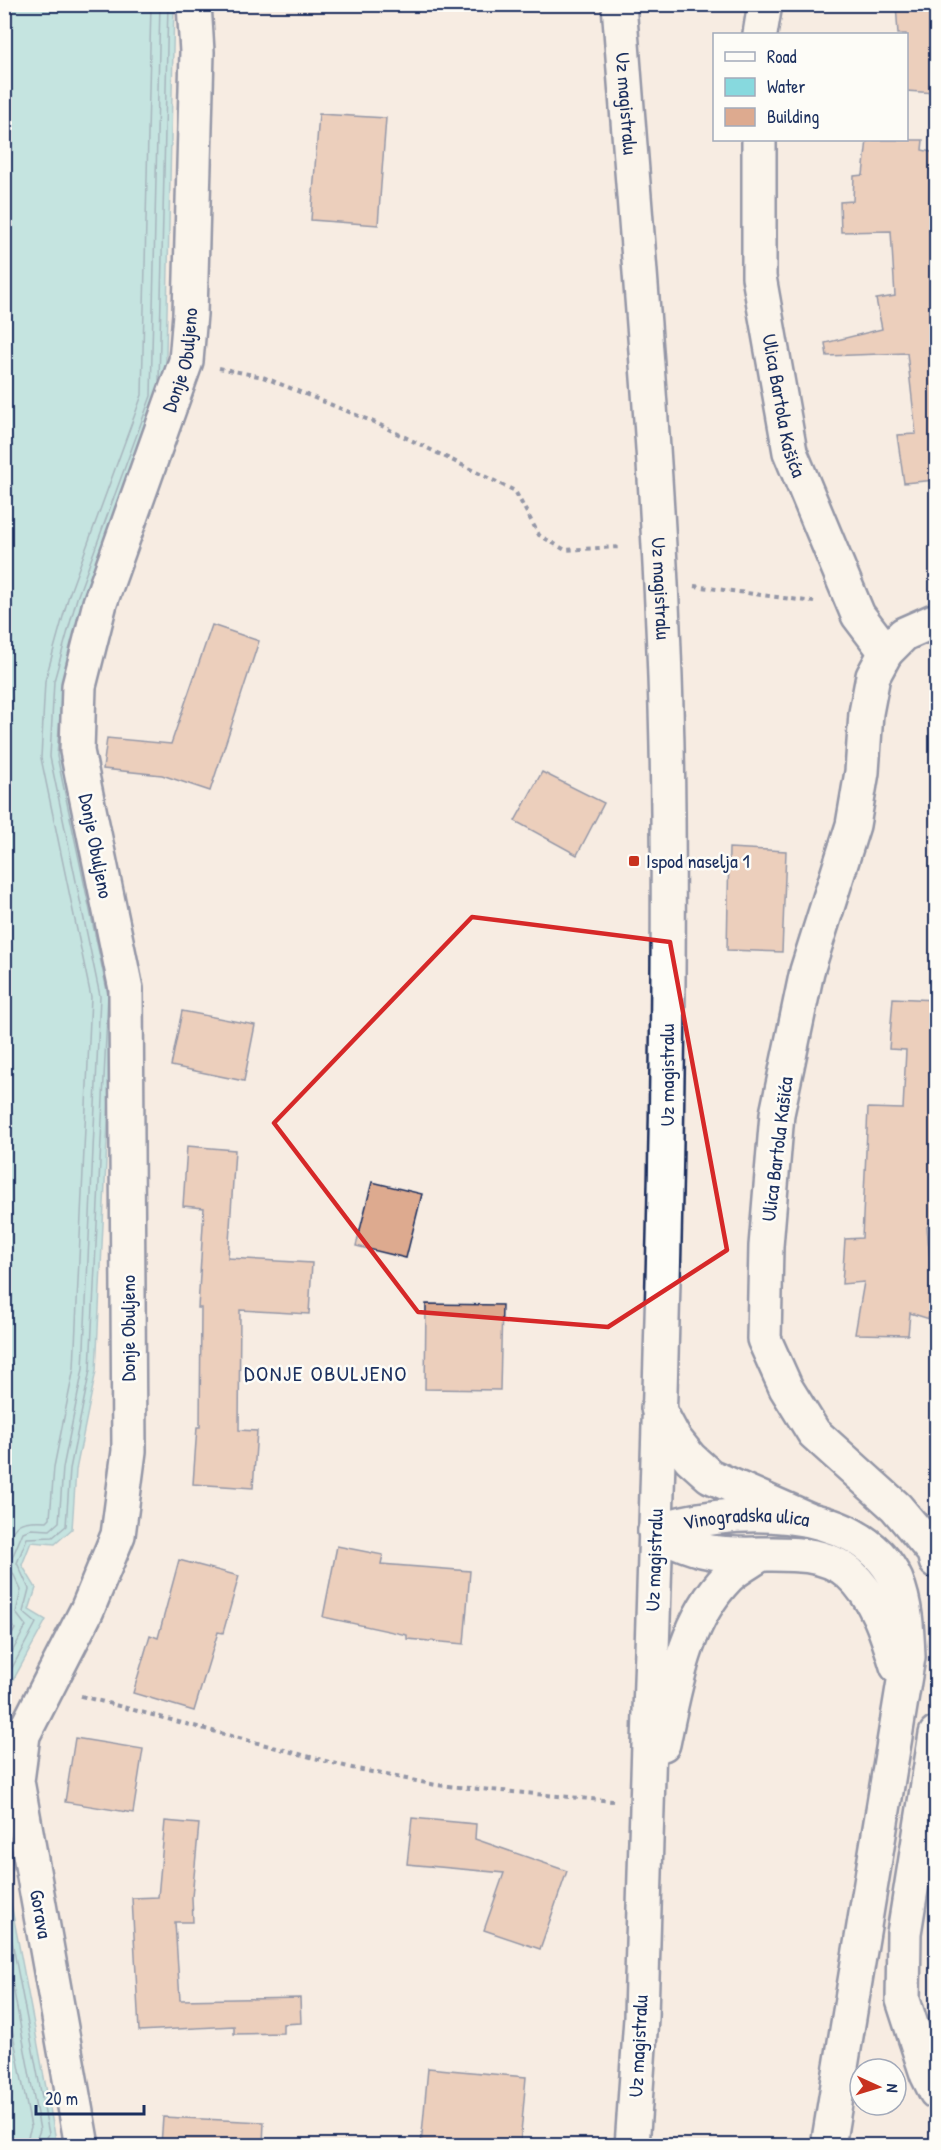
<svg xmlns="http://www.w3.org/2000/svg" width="941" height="2150" font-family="'Patrick Hand',sans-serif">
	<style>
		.water { fill: #87d9de; stroke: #5c95ab; stroke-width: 1.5 }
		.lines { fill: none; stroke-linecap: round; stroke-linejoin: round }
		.shore { stroke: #467391; stroke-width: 1.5 }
		.building { fill: #ddaa8f; stroke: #1b2f5e; stroke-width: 1.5 }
		.minor-casing { stroke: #1b2f5e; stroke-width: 38 }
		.major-casing { stroke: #1b2f5e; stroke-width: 38 }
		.path { stroke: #1b2f5e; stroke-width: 4; stroke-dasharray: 4.5 4.5; stroke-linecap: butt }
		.minor { stroke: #fdfcf7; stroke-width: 33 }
		.major { stroke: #fdfcf7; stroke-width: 33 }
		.marked { fill: none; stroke: #d62828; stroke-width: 4.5; stroke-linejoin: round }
		.poi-dot { fill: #c8321e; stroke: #fdfcf7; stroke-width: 2 }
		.labels { text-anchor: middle; stroke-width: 5; stroke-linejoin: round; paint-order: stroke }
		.street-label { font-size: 20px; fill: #1b2f5e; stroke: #fdfcf7 }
		.poi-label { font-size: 20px; fill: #1b2f5e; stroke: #fdfcf7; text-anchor: start }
		.quarter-label { font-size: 22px; letter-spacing: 1.5px; fill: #1b2f5e; stroke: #fdfcf7 }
	</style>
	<rect width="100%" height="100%" fill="#f7ece2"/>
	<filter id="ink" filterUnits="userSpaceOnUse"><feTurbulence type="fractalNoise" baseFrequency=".0167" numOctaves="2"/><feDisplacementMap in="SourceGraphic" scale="12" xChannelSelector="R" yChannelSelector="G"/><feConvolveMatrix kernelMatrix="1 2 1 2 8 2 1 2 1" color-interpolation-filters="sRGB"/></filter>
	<g filter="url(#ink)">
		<g class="water">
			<path d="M5,5H174L165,399L68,682L114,995L96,1371L76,1470L72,1529L55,1544L31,1542L22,1565L36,1588L29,1610L46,1620L5,1695Z"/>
			<path d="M4,1867L56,2140L39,2145H5Z"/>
		</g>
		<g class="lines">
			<g class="shore">
				<path d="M159,383L168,4"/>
				<path d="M4,1549C14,1523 19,1519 47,1521L50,1518L54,1467L74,1368L91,997L41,758L45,681L69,595L142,395L151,4"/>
				<path d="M4,1580C15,1598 1,1608 15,1629L4,1648"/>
				<path d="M4,1667L26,1626L16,1613L21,1590L9,1565L23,1532L31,1529L50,1530L59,1522L63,1468L83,1369L100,996L50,757L54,681L77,598L151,396L160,4"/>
				<path d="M4,1683L36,1623L23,1612L29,1589L17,1563L27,1538L53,1537L66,1526L70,1469L90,1370L108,995L57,756L61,701"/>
				<path d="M4,1899L49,2134L42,2146"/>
				<path d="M4,1939L40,2130L34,2146"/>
				<path d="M4,1988L31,2127L25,2146"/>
			</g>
		</g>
		<g class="building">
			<path d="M896,4H936V93L906,91V34H898Z"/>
			<path d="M319,114L386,118L378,225L311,220Z"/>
			<path d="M867,140H923L922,150L936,153V480L904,483L897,435L916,434L907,353L827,356L825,343L882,329L876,299L895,296L891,231L841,232L840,202L853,201L854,176L863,175Z"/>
			<path d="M212,625L259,641L210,791L162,775L103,769L107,738L171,744Z"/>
			<path d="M542,772L604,803L577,855L515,821Z"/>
			<path d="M729,848L786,851L782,952L727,950Z"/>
			<path d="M893,998L936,1000V1216L927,1227L931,1271L936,1272V1321L910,1313L908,1335L855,1334L864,1282L842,1284L845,1239L862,1238L868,1108L903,1109L906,1050L889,1049Z"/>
			<path d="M182,1011L255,1025L244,1081L171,1066Z"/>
			<path d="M187,1146L235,1150L228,1258L312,1263L309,1314L240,1310L239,1430L257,1431L253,1488L193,1484L197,1427H200L201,1308H198L204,1208L183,1206Z"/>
			<path d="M372,1182L422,1194L406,1258L356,1246Z"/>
			<path d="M426,1304L502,1305L500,1390L425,1389Z"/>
			<path d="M337,1546L383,1555L381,1564L470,1571L464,1644L407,1639V1635L323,1617Z"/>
			<path d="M179,1560L239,1576L223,1633L218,1632L194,1711L133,1693L150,1635L158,1638Z"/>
			<path d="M75,1738L143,1749L133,1813L65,1802Z"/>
			<path d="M412,1818L476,1824L475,1839L567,1871L540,1949L484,1930L504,1873L407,1864Z"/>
			<path d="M165,1821L199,1824L192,1897L193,1922H175L180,2000L300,1998L301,2023L283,2024V2033L234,2034V2026L139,2031L132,1898L158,1897Z"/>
			<path d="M428,2068L526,2077L520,2145H421Z"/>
			<path d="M163,2117L264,2122L263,2145H161Z"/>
		</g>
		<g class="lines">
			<defs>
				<g id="minor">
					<path d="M760,34L765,4"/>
					<path id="s1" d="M759,140V277L790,452L858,615L886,652L904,634L936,620"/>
					<path d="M886,652L873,676L866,713L862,772L853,825L807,971L777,1114L766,1246L764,1339L786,1388L814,1433L896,1507L934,1552L936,1561"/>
					<path id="s2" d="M655,1531C724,1507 859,1500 896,1580C906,1604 907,1631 908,1657L828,2146"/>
					<path d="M655,1531C675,1541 696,1551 719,1553C760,1558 816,1544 849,1573C876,1597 887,1633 897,1666"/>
					<path d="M936,1734L904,1933L903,2000L927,2074L936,2092"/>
					<path id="s3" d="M82,2146L17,1781L23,1735L87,1610L118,1535L129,1451L126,989L77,751L79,686L100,603L186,361L190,314L197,52L194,4"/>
				</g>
				<g id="major">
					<path id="s4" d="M619,4C639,273 666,543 668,813C671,1215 651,1616 641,2018L632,2146"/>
					<path d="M658,1408L674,1438L690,1458L710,1476L808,1519"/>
					<path d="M663,1744C675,1686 685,1621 728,1577C736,1569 749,1562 758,1556"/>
				</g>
			</defs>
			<use href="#minor" class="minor-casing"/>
			<use href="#major" class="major-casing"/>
			<g class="path">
				<path d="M219,368L263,377L376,423L515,491L539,535L565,550L620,547"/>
				<path d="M694,586L814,602"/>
				<path d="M81,1696L352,1768L436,1785L613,1801"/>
			</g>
			<use href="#minor" class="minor"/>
			<use href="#major" class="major"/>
		</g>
	</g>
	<path d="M0 0H941V2150H0ZM472,917L670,942L727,1250L608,1327L418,1312L274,1123Z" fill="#f7ece2" fill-opacity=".55" fill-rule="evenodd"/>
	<path class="marked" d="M472,917L670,942L727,1250L608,1327L418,1312L274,1123Z"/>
	<rect class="poi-dot" x="628" y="855" width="12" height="12" rx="3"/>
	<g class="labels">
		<g class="street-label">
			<text dy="7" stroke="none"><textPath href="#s4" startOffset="100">Uz magistralu</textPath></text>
			<text dy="7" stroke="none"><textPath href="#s3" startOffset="1836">Donje Obuljeno</textPath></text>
			<text dy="7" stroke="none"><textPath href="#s1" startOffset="268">Ulica Bartola Kašića</textPath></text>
			<text dy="7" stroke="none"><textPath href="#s4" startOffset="586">Uz magistralu</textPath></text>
			<text transform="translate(96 846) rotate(79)" y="7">Donje Obuljeno</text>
			<text transform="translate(667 1075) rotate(-90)" y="7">Uz magistralu</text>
			<text transform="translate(777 1149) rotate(-83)" y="7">Ulica Bartola Kašića</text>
			<text transform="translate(128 1328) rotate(-90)" y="7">Donje Obuljeno</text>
			<text dy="7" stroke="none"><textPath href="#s2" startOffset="93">Vinogradska ulica</textPath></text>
			<text transform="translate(654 1560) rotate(-88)" y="7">Uz magistralu</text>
			<text transform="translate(41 1914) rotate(80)" y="7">Gorava</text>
			<text transform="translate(638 2046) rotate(-87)" y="7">Uz magistralu</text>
		</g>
		<g class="poi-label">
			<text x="646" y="868">Ispod naselja 1</text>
		</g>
		<g class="quarter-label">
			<text x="326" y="1381">DONJE OBULJENO</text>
		</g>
	</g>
	<rect width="941" height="2150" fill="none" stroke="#fdfcf7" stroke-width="24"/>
	<rect x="12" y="12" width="917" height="2126" fill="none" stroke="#1b2f5e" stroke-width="2" filter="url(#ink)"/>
	<rect x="713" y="33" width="195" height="108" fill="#fdfcf7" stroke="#a3aaba" stroke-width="1.5"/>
	<rect x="725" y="52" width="30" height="9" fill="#fdfcf7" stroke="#a3aaba" stroke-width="1.5"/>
	<text x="767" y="63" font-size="18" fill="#1b2f5e">Road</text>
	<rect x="725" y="78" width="30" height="18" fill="#87d9de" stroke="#a3aaba" stroke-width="1.5"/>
	<text x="767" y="93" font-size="18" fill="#1b2f5e">Water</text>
	<rect x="725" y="108" width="30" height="18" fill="#ddaa8f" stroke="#a3aaba" stroke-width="1.5"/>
	<text x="767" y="123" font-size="18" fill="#1b2f5e">Building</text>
	<g transform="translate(878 2087) rotate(94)"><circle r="28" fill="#fdfcf7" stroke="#a3aaba" stroke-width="1.5"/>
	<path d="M0-4.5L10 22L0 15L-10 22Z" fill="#c8321e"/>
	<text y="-9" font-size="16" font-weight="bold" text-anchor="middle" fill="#1b2f5e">N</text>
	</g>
	<path d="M36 2105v9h108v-9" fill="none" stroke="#1b2f5e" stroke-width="3"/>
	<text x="45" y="2105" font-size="18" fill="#1b2f5e" stroke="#fdfcf7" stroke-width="4.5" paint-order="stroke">20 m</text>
</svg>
